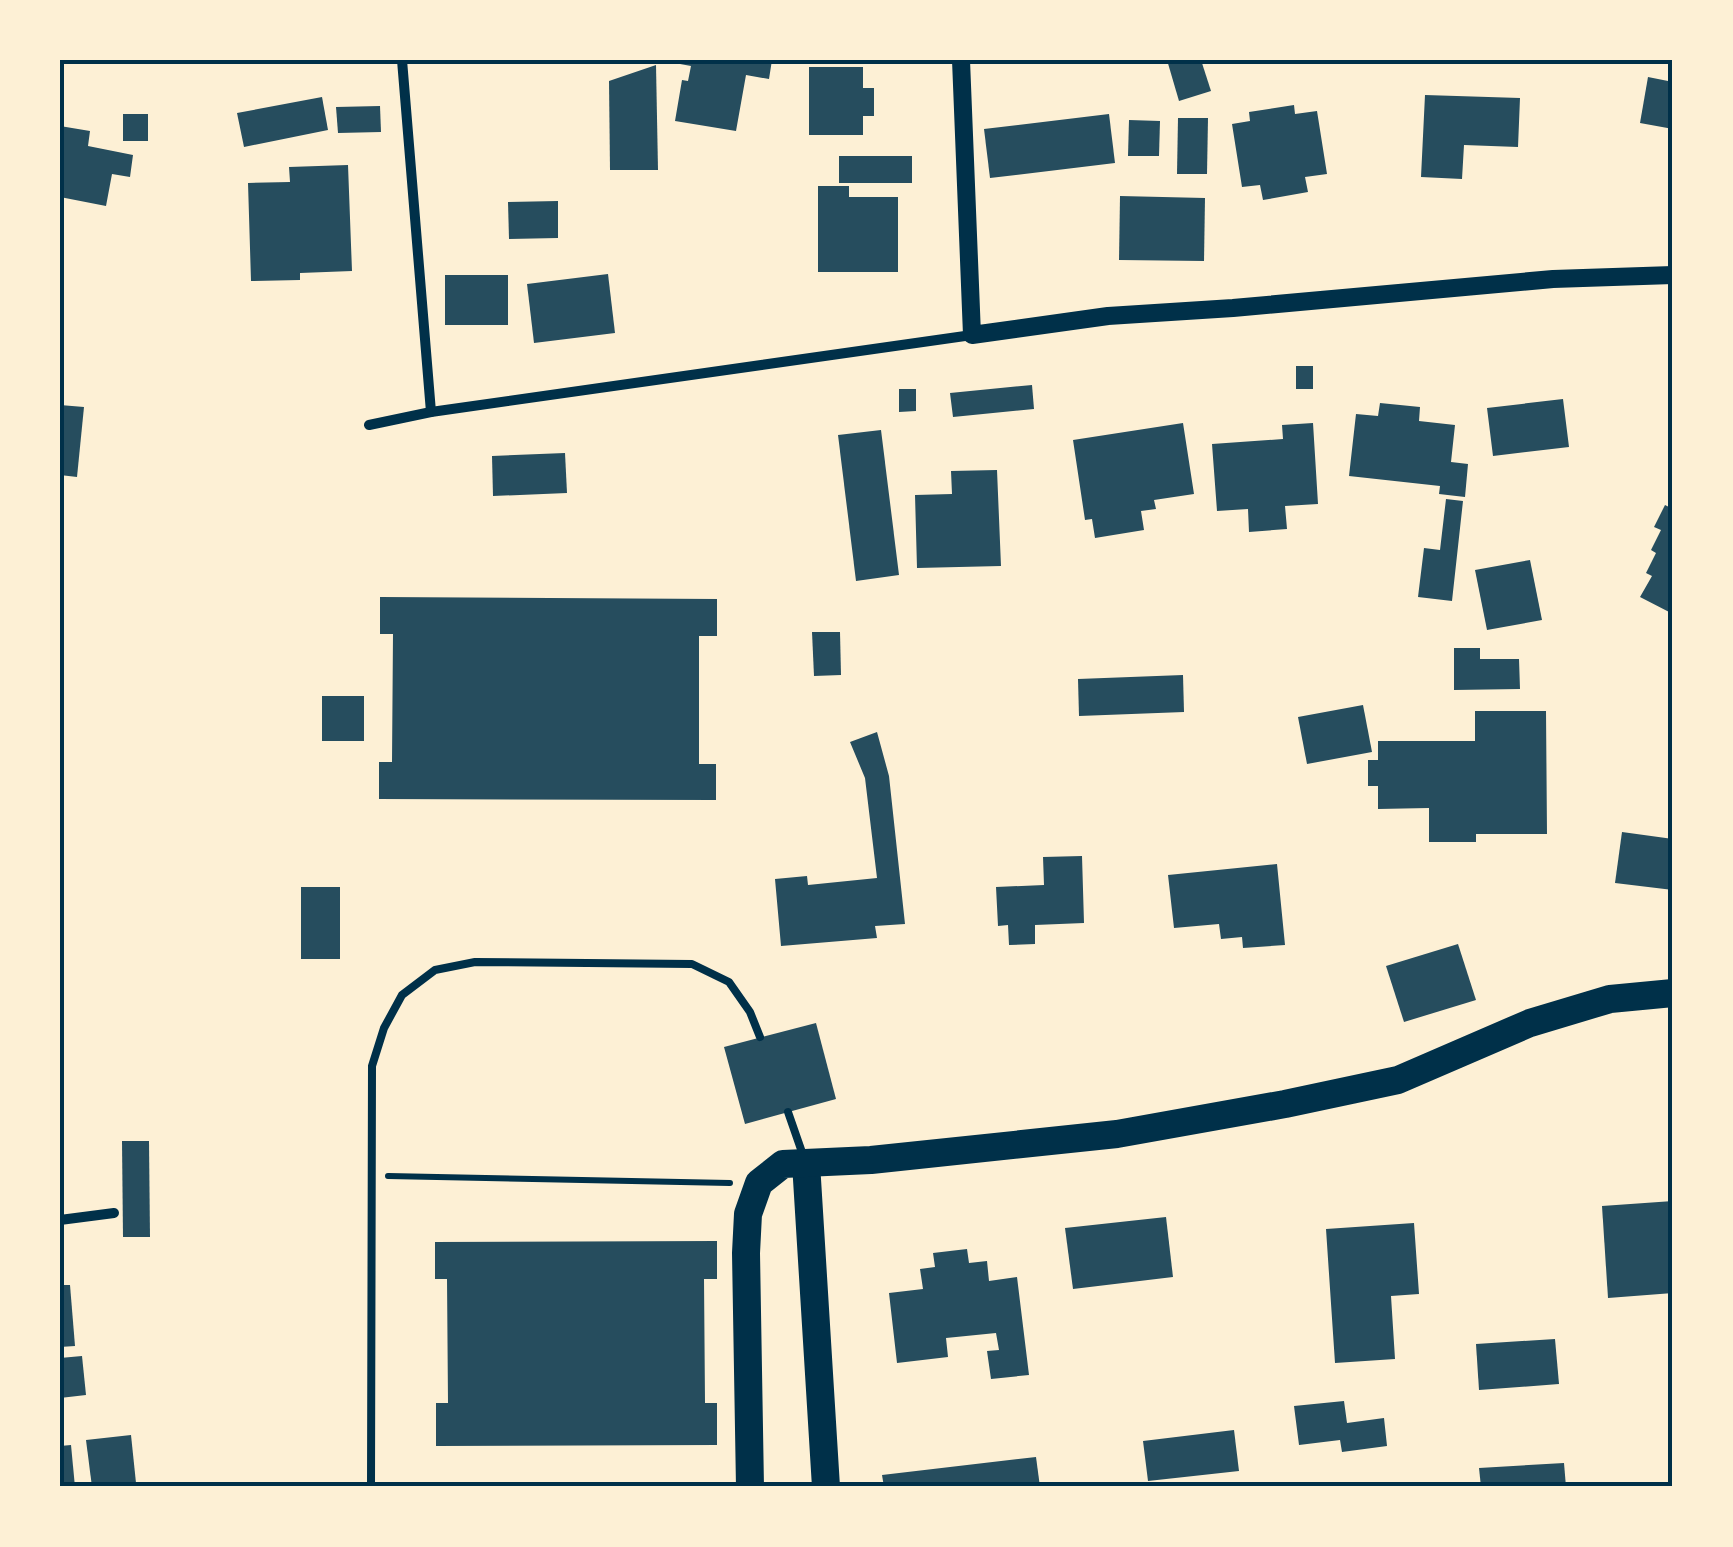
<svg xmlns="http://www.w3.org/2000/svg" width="1733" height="1547" font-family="Roboto,sans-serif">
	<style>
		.building { fill: #264d5e }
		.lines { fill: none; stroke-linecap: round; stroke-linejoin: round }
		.path { stroke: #003049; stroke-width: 6 }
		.service { stroke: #003049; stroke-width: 8 }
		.minor { stroke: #003049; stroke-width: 10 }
		.tertiary { stroke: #003049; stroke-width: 18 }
		.trunk { stroke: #003049; stroke-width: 28 }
		.neatline { fill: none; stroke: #003049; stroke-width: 4 }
	</style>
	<rect width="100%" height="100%" fill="#fdf0d5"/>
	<g class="building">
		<path d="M669,60H772L769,79L746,75L736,131L675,121L682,80L688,81L691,66L669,62Z"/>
		<path d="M1167,60H1201L1211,91L1179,101Z"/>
		<path d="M656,65L658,170H610L609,81Z"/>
		<path d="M809,67H863V88H874V116H863V135H809Z"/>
		<path d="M1648,77L1673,82V129L1640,123Z"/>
		<path d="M1425,95L1520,98L1518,147L1464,145L1462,179L1421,177Z"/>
		<path d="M322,97L328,130L244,147L237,113Z"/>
		<path d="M1294,105L1295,114L1317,111L1327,174L1305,177L1308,192L1263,200L1260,185L1242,187L1232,124L1250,121L1249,112Z"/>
		<path d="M380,106L381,132L338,133L336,107Z"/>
		<rect x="123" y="114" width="25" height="27"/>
		<path d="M1109,114L1115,163L990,178L984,129Z"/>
		<path d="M1178,118H1208L1207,174H1177Z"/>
		<path d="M1129,120L1160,121L1159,156H1128Z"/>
		<path d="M60,126L90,131L88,146L133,155L130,177L112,174L106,206L60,197Z"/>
		<rect x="839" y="156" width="73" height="27"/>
		<path d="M348,165L352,271L300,273V280L251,281L248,183L290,182L289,167Z"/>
		<path d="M818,186H849V197H898V272H818Z"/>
		<path d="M1120,196L1205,198L1204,261L1119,260Z"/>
		<path d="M558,201V238L509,239L508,202Z"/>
		<path d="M608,274L615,333L534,343L527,284Z"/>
		<rect x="445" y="275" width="63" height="50"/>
		<rect x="1296" y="366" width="17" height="23"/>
		<path d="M1032,385L1034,409L953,417L950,393Z"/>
		<path d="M899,389H916V411L899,412Z"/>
		<path d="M1563,399L1569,447L1493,456L1487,408Z"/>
		<path d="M1380,403L1420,407L1419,421L1455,425L1451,462L1468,464L1465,497L1439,494L1440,486L1349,476L1356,414L1378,416Z"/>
		<path d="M60,405L84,407L77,477L60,475Z"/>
		<path d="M1183,423L1194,494L1154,500L1156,509L1141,511L1144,530L1095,538L1092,519L1085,520L1073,440Z"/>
		<path d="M1313,423L1318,504L1285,506L1287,529L1249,532L1248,509L1217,511L1212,444L1283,439L1282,425Z"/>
		<path d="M881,430L899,575L856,581L838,435Z"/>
		<path d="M565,453L567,493L493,496L492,456Z"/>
		<path d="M997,470L1001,566L917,568L915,495L952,494L951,471Z"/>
		<path d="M1446,499L1463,501L1452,601L1418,597L1424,548L1440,550Z"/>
		<path d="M1665,505L1673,509V614L1640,597L1652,576L1646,573L1656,553L1651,550L1661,530L1654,527Z"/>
		<path d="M1530,560L1542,620L1487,630L1475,570Z"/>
		<path d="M380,597L717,599V636H699V764H716V800L379,799V762H392L393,634H380Z"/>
		<path d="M812,632H840L841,675L814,676Z"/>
		<path d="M1454,648H1480V659H1519L1520,689L1454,690Z"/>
		<path d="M1183,675L1184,712L1079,716L1078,679Z"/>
		<rect x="322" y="696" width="42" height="45"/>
		<path d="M1363,705L1372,752L1307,764L1298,717Z"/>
		<path d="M1475,711H1546L1547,834H1476V842H1429V808L1378,809V786H1368V760H1378V741H1475Z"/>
		<path d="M877,732L889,776L905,924L875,926L877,938L781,946L775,879L807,876L808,885L877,878L865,778L850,742Z"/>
		<path d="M1622,832L1673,839V890L1615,883Z"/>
		<path d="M1082,856L1084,923L1035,925V944L1009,945L1008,925L998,926L996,887L1044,885L1043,857Z"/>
		<path d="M1277,864L1285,945L1243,948L1242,937L1221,939L1219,924L1174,928L1168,875Z"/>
		<rect x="301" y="887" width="39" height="72"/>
		<path d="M1458,944L1476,1000L1404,1022L1386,966Z"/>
		<path d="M816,1023L836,1099L745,1124L724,1047Z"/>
		<path d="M122,1141H149L150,1237H123Z"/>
		<path d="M1673,1201V1293L1608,1298L1602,1206Z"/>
		<path d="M1166,1217L1173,1277L1073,1289L1065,1228Z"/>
		<path d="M1414,1223L1419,1294L1391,1296L1395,1359L1335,1363L1326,1229Z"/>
		<path d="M717,1241V1279H704L705,1403H717V1445L436,1446V1403H448L447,1279H435V1242Z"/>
		<path d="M967,1249L969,1263L987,1261L989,1281L1017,1277L1029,1375L991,1379L987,1351L999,1350L996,1333L946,1338L948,1357L897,1363L889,1293L923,1289L920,1269L935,1267L933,1253Z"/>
		<path d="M60,1285H70L75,1346L60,1347Z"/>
		<path d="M1555,1339L1559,1384L1479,1390L1476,1344Z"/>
		<path d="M82,1356L86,1395L60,1398V1358Z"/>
		<path d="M1344,1401L1347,1423L1384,1418L1387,1446L1342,1452L1340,1440L1299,1445L1294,1406Z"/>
		<path d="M1234,1430L1239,1471L1148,1481L1143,1441Z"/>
		<path d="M131,1435L136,1483L92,1487L86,1440Z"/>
		<path d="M71,1445L75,1487H60V1446Z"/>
		<path d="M1036,1457L1040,1487H884L882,1475Z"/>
		<path d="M1564,1463L1566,1487H1481L1479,1468Z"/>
	</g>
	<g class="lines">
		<path class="path" d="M388,1176L730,1183"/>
		<g class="service">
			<path d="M788,1112L804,1158"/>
			<path d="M371,1487L372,1066L384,1028L402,995L435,970L475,962L692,964L729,982L750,1012L760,1037"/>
		</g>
		<g class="minor">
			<path d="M402,60L431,412"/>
			<path d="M369,425L431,412L972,335"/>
			<path d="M60,1220L114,1213"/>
		</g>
		<path class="tertiary" d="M961,60L972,335L1108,316L1233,308L1553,279L1673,275"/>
		<g class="trunk">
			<path d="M806,1163L826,1487"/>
			<path d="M750,1487L746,1253L748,1214L759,1183L783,1164L871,1160L1117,1134L1285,1104L1398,1080L1530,1023L1610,999L1673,993"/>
		</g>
	</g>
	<rect width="1733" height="1547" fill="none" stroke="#fdf0d5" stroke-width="125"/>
	<rect x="62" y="62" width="1608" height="1422" class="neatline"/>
</svg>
